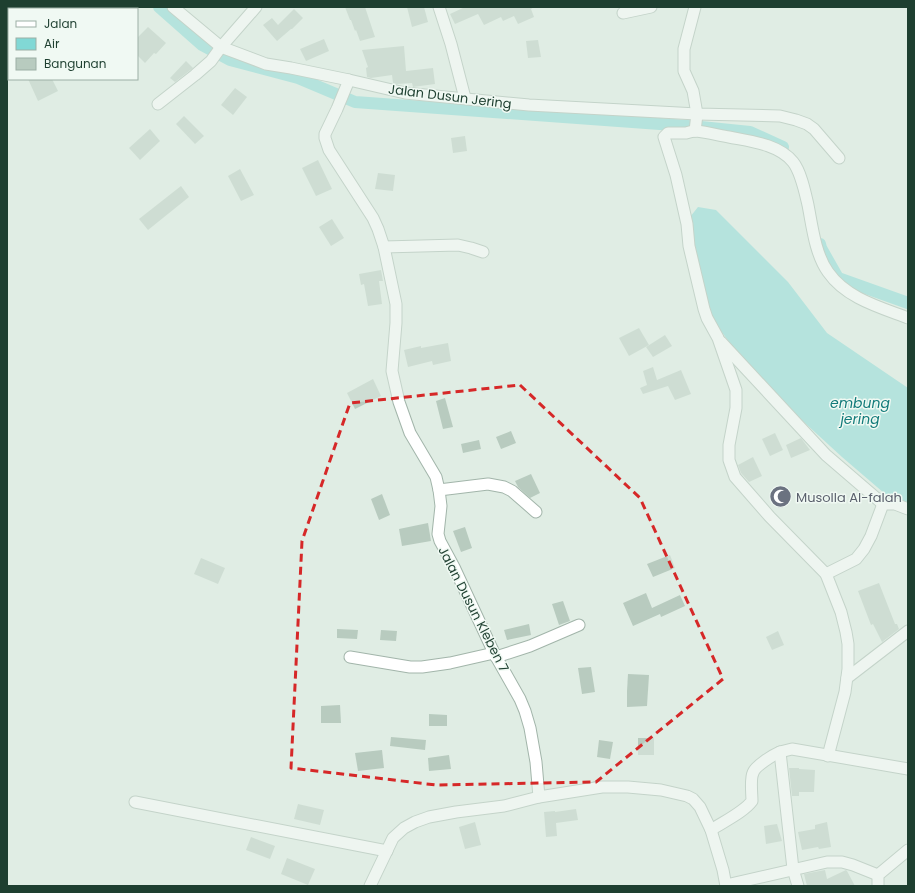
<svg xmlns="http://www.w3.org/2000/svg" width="915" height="893" font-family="Poppins,sans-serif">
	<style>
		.water { fill: #81d8d5 }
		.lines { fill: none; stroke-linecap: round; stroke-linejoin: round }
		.canal { stroke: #81d8d5; stroke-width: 12 }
		.building { fill: #b8cbbf }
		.minor-casing { stroke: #a2b5aa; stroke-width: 13 }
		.minor { stroke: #fff; stroke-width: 11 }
		.marked { fill: none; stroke: #d62828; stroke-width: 3; stroke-dasharray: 8 5; stroke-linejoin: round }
		.labels { text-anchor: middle; stroke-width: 3; stroke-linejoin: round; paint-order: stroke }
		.street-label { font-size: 13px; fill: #1e3f30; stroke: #f0f9f3 }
		.worship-label { font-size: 13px; fill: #5b616d; stroke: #f0f9f3; text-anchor: start }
		.water-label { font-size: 14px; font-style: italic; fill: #127b7a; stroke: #f0f9f3 }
	</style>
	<rect width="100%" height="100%" fill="#e0ede4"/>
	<path class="water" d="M698,207L716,210L788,282L827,333L908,388V505L891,499L842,457L782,402L738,354L721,331L712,316L690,232V217Z"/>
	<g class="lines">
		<g class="canal">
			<path d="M159,7L202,45L230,60L298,78L355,102L701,127L750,132L783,147"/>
			<path d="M820,244L821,248L838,278L908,303"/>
		</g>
	</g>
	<g class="building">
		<path d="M345,7H365L375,37L360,41L356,30L355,31L351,20H350Z"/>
		<path d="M407,7H424L428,22L412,27Z"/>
		<path d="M465,7H534L531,9L534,17L518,24L514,16L503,21L501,17L484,25L478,14L455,24L450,14Z"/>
		<path d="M294,9L303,18L292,29H291L277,41L263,25L272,18L278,25Z"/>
		<path d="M148,27L166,43L156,54L154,53L145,63L137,55V38Z"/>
		<path d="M324,39L329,51L306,61L300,49Z"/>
		<path d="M538,40L541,57L528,58L526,41Z"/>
		<path d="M404,46L406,71L433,68L435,84L413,87L412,83L397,84L393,83L392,75L371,78L367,77L366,68L368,67L362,50Z"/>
		<path d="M186,61L193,68L175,82L170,78Z"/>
		<path d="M28,79H52L58,91L38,101Z"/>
		<path d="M235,88L247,97L233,115L221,105Z"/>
		<path d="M184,116L204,136L195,144L176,124Z"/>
		<path d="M150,129L160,141L140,160L129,148Z"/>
		<path d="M465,136L467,151L453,153L451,138Z"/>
		<path d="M318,160L332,189L316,196L302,168Z"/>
		<path d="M240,169L254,195L241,201L228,176Z"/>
		<path d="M378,173L395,175L393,191L375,189Z"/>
		<path d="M181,186L189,197L148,230L139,219Z"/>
		<path d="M332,219L344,238L331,246L319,227Z"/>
		<path d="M381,270L383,281H379L382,304L368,306L364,284L361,285L359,274Z"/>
		<path d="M639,328L649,345L629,356L619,338Z"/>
		<path d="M665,335L672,346L653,357L646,347Z"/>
		<path d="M448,343L451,361L433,365L432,361L408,367L404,350L421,346V348Z"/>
		<path d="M653,367L657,380L681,370L691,394L675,400L668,386L643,394L640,388L647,385L643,371Z"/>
		<path d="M373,379L381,396L355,409L347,393Z"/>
		<path d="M445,398L453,427L443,429L436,401Z"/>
		<path d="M511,431L516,443L501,449L496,437Z"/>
		<path d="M775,433L783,450L770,456L762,439Z"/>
		<path d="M801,438L810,450L791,458L786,445Z"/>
		<path d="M479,440L481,449L463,453L461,444Z"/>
		<path d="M753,457L762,476L749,482L741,473L738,465Z"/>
		<path d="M531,474L540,493L530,498L518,487L515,481Z"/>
		<path d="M382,494L390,515L379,520L371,499Z"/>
		<path d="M428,523L431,541L402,546L399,529Z"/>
		<path d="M465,527L472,548L461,552L453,531Z"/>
		<path d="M670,555L675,568L653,577L647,564Z"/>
		<path d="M201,558L225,568L218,584L194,574Z"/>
		<path d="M879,583L895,624H897L899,629L882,642L873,624L871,625L858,591Z"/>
		<path d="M646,593L652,608L680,595L685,606L661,617L660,614L633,626L623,603Z"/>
		<path d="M563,601L570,621L559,625L552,604Z"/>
		<path d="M529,624L531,635L507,640L504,630Z"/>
		<path d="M337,629L358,630L357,639L337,638Z"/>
		<path d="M381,630L397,631L396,641L380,640Z"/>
		<path d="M778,631L784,645L772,650L766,637Z"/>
		<path d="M591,667L595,692L582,694L578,668Z"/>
		<path d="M628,674L649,675L647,706L627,707V691Z"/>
		<path d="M340,705L341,723H321V706Z"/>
		<path d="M429,714L447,715V726H429Z"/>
		<path d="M391,737L426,740L425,750L390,746Z"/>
		<rect x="638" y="738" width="16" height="17"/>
		<path d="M599,740L613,742L610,759L597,757Z"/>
		<path d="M382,750L384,768L358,771L355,753Z"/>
		<path d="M449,755L451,769L429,771L428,758Z"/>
		<path d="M789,768H799V769L815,770L814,792H799V796H792Z"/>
		<path d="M298,804L324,810L320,825L294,819Z"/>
		<path d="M576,809L578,820L556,823L557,836L546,837L544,812L555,811V812Z"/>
		<path d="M475,822L481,845L465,849L459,827Z"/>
		<path d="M827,822L831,847L819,849L818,847L802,850L798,832L815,829V825Z"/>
		<path d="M777,824L782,841L766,844L764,826Z"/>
		<path d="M251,837L275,846L270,859L246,850Z"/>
		<path d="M287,858L315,869L308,885L281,874Z"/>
		<path d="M825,870L827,879L846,870L847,871L855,886H807L804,874Z"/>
	</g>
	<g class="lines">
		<defs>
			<g id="minor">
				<path d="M173,7L221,47L266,64L291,68L349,80L405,93L425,95L529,105L697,114L780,116L796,120L807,124L814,129L839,158"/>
				<path d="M439,7L451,44L465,98"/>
				<path d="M695,7L684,49V71L693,91L697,114L695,131"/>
				<path d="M623,13L651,7"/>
				<path d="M349,80L337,109L325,134V138L329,150L373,218L378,229L384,247L396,304V323L392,371L399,402L410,433L436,477L439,490L441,506L438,534L440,541L454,567L494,653L520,699L525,711L530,728L536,762L539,797"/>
				<path d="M158,104L195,75L211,61L221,47L256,7"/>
				<path d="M384,247L458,245L471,248L483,252"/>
				<path d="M721,342L826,455L883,504"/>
				<path d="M439,490L488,484L504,487L512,491L536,512"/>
				<path d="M826,574L856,559L864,549L871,536L883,504H895L908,509"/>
				<path d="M350,657L410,667H422L450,663L494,653"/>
				<path d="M496,657L530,646L579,625"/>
				<path d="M847,678L908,631"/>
				<path d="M780,752L793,869L798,886"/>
				<path d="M828,756L845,692L848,669V644L846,632L841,612L826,574L770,517L735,477L729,460V445L736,408V390L718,338L707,318L704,309L689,246L687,224L676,175L664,137L668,133C674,133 680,133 686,133C689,132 693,131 696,131C706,132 718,135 729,137C749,141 779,144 793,162C801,172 805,192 808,205C812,225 815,254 828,272C846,298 879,307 908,318"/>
				<path d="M135,802L387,851"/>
				<path d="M711,830C723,822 744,812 752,801C752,794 750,779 753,773C755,766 773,755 780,752C784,751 788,750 792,749L908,769"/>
				<path d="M726,885L827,862H842L853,865L878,875"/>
				<path d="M370,886L393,838L404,828L415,822L429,817L456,812L504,806L539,797L602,787H628L661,790L687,796L693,799L700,807L711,830L723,870L726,886"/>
				<path d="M878,886V875L908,850"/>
			</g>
		</defs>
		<use href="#minor" class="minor-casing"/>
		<use href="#minor" class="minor"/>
	</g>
	<path d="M0 0H915V893H0ZM520,385L640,498L723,679L596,782L436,785L291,768L302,541L350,403Z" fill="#e0ede4" fill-opacity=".55" fill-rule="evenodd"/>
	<path class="marked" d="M520,385L640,498L723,679L596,782L436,785L291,768L302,541L350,403Z"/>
	<defs>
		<symbol id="mosque-disc" viewBox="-11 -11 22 22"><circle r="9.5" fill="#6b7280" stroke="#f0f9f3"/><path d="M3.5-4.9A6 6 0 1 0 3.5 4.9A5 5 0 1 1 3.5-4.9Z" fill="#fff"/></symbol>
	</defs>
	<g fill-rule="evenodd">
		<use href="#mosque-disc" x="768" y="484" width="25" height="25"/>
	</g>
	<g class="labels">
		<g class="street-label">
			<text transform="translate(450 96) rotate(7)" y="5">Jalan Dusun Jering</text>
			<text transform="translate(474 609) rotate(63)" y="5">Jalan Dusun Kleben 7</text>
		</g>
		<g class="worship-label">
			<text x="796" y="502">Musolla Al-falah</text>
		</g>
		<g class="water-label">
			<text x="860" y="408">embung<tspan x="860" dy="16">jering</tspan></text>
		</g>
	</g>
	<rect width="915" height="893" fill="none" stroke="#1e3f30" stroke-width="16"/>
	<rect x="8" y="8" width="130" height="72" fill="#f0f9f3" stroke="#9cafa5"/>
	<rect x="16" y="21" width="20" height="6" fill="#ffffff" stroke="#9cafa5"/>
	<text x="44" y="28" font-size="12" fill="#1e3f30">Jalan</text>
	<rect x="16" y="38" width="20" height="12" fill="#81d8d5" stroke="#9cafa5"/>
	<text x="44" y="48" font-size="12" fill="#1e3f30">Air</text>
	<rect x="16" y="58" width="20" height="12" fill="#b8cbbf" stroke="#9cafa5"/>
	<text x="44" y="68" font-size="12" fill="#1e3f30">Bangunan</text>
</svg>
